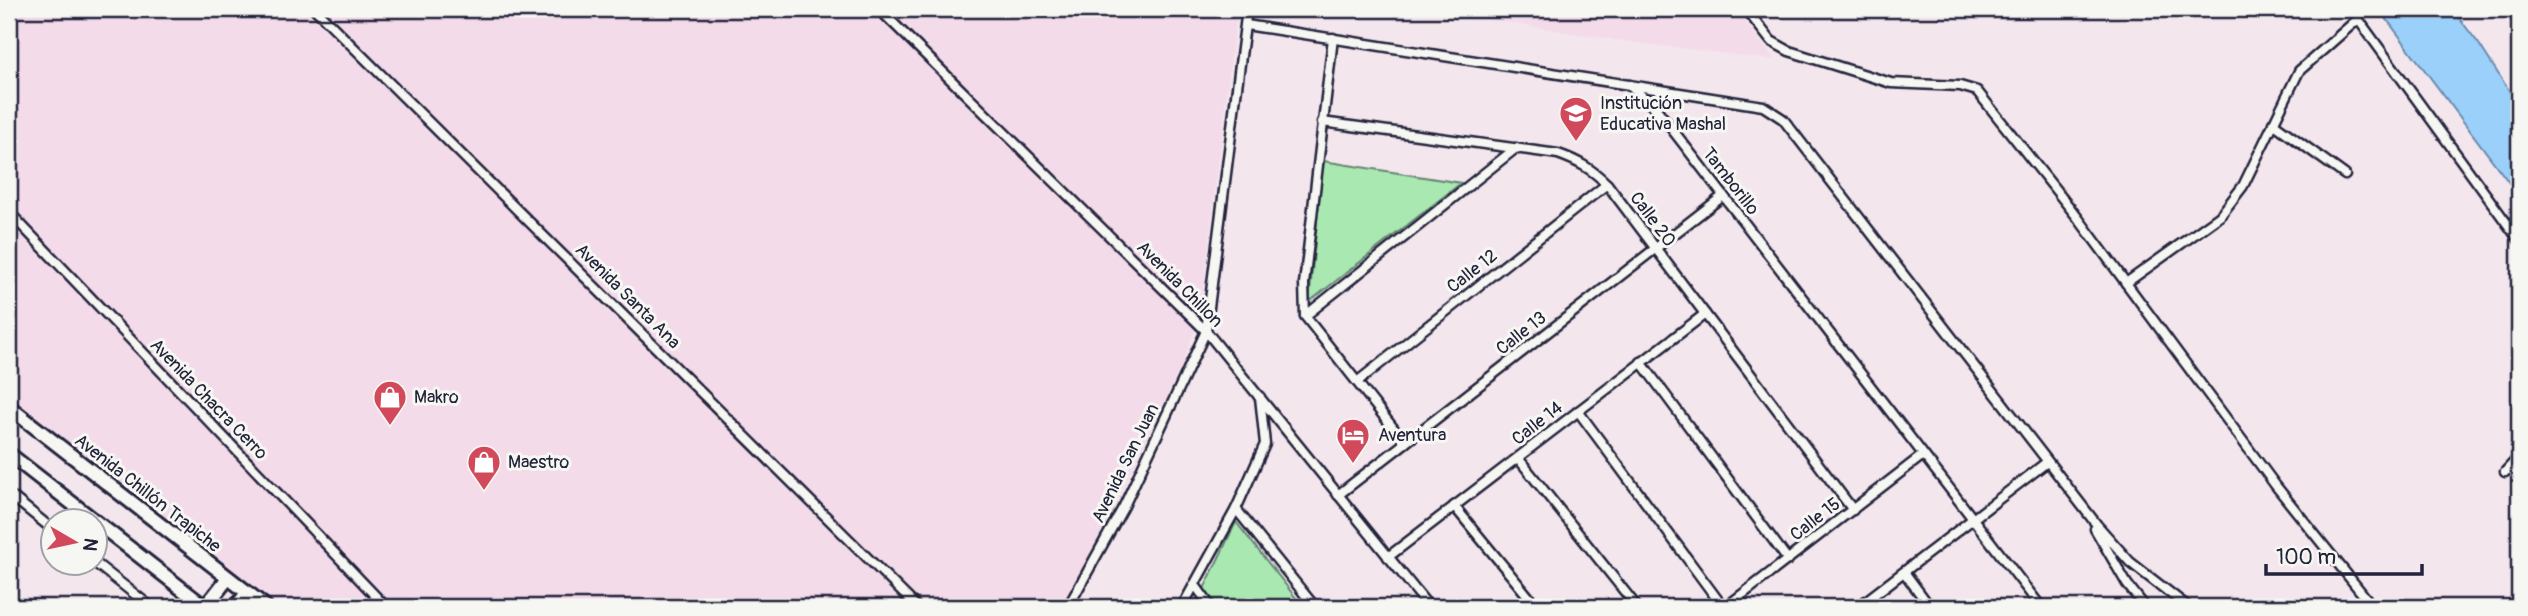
<svg xmlns="http://www.w3.org/2000/svg" width="2528" height="616" font-family="Pangolin,sans-serif">
	<style>
		.built { fill: #f3dbea }
		.green { fill: #a9e9b1; stroke: #668676; stroke-width: 2 }
		.water { fill: #9ad0f9; stroke: #6a8aad; stroke-width: 2 }
		.lines { fill: none; stroke-linecap: round; stroke-linejoin: round }
		.street-casing { stroke: #22223b; stroke-width: 13 }
		.secondary-casing { stroke: #22223b; stroke-width: 18 }
		.primary-casing { stroke: #22223b; stroke-width: 18 }
		.street { stroke: #f6f6f2; stroke-width: 8 }
		.secondary { stroke: #f6f6f2; stroke-width: 12 }
		.primary { stroke: #f6f6f2; stroke-width: 12 }
		.labels { text-anchor: middle; stroke-width: 6; stroke-linejoin: round; paint-order: stroke }
		.poi-label { font-size: 18px; fill: #22223b; stroke: #f6f6f2; text-anchor: start }
		.street-label { font-size: 18px; fill: #22223b; stroke: #f6f6f2 }
	</style>
	<rect width="100%" height="100%" fill="#f4e6ed"/>
	<filter id="ink" filterUnits="userSpaceOnUse"><feTurbulence type="fractalNoise" baseFrequency=".0143" numOctaves="2"/><feDisplacementMap in="SourceGraphic" scale="14" xChannelSelector="R" yChannelSelector="G"/><feConvolveMatrix kernelMatrix="1 2 1 2 8 2 1 2 1" color-interpolation-filters="sRGB"/></filter>
	<g filter="url(#ink)">
		<g class="built">
			<path d="M9,9H1237L1200,315L1183,363L1081,573L1061,607H278L9,397Z"/>
			<path d="M1478,9H1735L1775,60L1622,41L1480,18Z"/>
		</g>
		<g class="green">
			<path d="M1323,161L1461,183L1309,302Z"/>
			<path d="M1236,522L1303,607H1213L1202,593Z"/>
		</g>
		<path class="water" d="M2379,9H2452L2479,44L2519,106V196Z"/>
		<g class="lines">
			<defs>
				<g id="street">
					<path d="M315,9L917,607"/>
					<path d="M879,9L1206,331L1429,607"/>
					<path d="M1746,9L1771,41L1789,51L1891,83L1960,86L1977,91L2078,218L2276,486L2373,607"/>
					<path d="M2510,9L2519,21"/>
					<path d="M1246,25L1763,106L1783,119L2097,525L2130,562L2188,607"/>
					<path d="M1333,38L1304,284L1305,316L1405,443"/>
					<path d="M1630,85L1658,111L2041,607"/>
					<path d="M1322,122L1558,154C1578,161 1592,169 1607,184L1853,510"/>
					<path d="M2273,123L2345,175"/>
					<path d="M9,212L386,607"/>
					<path d="M2126,283L2220,216L2243,186L2299,71L2358,19L2519,240"/>
					<path d="M1305,316L1516,148"/>
					<path d="M1641,362L1788,560"/>
					<path d="M1357,382L1607,184"/>
					<path d="M1578,411L1723,607"/>
					<path d="M1518,458L1637,607"/>
					<path d="M2505,472L2519,457"/>
					<path d="M9,494L52,529"/>
					<path d="M1338,495L1723,196"/>
					<path d="M1454,506L1537,607"/>
					<path d="M1236,509L1315,607"/>
					<path d="M2095,529L2127,584L2145,607"/>
					<path d="M1388,557L1705,314"/>
					<path d="M94,562L151,607"/>
					<path d="M1904,572L1930,607"/>
					<path d="M1195,585L1211,607"/>
					<path d="M1068,607L1124,506L1206,331L1247,9"/>
					<path d="M1182,607L1236,509L1265,444L1260,397"/>
					<path d="M1726,607L1923,455"/>
					<path d="M1858,607L2047,462"/>
				</g>
				<g id="secondary">
					<path d="M205,607L228,578"/>
					<path d="M236,607L247,593"/>
				</g>
				<g id="primary">
					<path d="M9,407L266,607"/>
					<path d="M9,454L205,607"/>
				</g>
			</defs>
			<use href="#street" class="street-casing"/>
			<use href="#secondary" class="secondary-casing"/>
			<use href="#primary" class="primary-casing"/>
			<use href="#street" class="street"/>
			<use href="#secondary" class="secondary"/>
			<use href="#primary" class="primary"/>
		</g>
	</g>
	<defs>
		<symbol id="school-pin" viewBox="-11 -11 22 30"><path d="M0 17L-7.5 6A9.5 9.5 0 1 1 7.5 6Z" fill="#d1495b" stroke="#f6f6f2"/><path d="M0-5L7-2L0 1L-7-2ZM-4 1L0 2.5L4 1V4Q0 6-4 4Z" fill="#fff"/></symbol>
		<symbol id="shop-pin" viewBox="-11 -11 22 30"><path d="M0 17L-7.5 6A9.5 9.5 0 1 1 7.5 6Z" fill="#d1495b" stroke="#f6f6f2"/><path d="M-5-2.5h2.3a2.7 3.5 0 0 1 5.4 0H5L5.5 6h-11ZM-1.5-2.5h3a1.5 2.3 0 0 0-3 0Z" fill="#fff"/></symbol>
		<symbol id="hotel-pin" viewBox="-11 -11 22 30"><path d="M0 17L-7.5 6A9.5 9.5 0 1 1 7.5 6Z" fill="#d1495b" stroke="#f6f6f2"/><path d="M-6-4.5h1.5V1H6V5H4.5V3h-9V5H-6ZM-4 0a1.8 1.8 0 1 1 3.6 0ZM.5 0V-2.5h3Q6-2.5 6 0Z" fill="#fff"/></symbol>
	</defs>
	<g fill-rule="evenodd">
		<use href="#school-pin" x="1557" y="94" width="38" height="52"/>
		<use href="#shop-pin" x="371" y="378" width="38" height="52"/>
		<use href="#hotel-pin" x="1334" y="416" width="38" height="52"/>
		<use href="#shop-pin" x="465" y="443" width="38" height="52"/>
	</g>
	<g class="labels">
		<g class="poi-label">
			<text x="1600" y="109">Institución<tspan x="1600" dy="21">Educativa Mashal</tspan></text>
			<text x="414" y="403">Makro</text>
			<text x="1378" y="441">Aventura</text>
			<text x="508" y="468">Maestro</text>
		</g>
		<g class="street-label">
			<text transform="translate(1731 181) rotate(52)" y="6">Tamborillo</text>
			<text transform="translate(1653 219) rotate(53)" y="6">Calle 20</text>
			<text transform="translate(1472 271) rotate(-38)" y="6">Calle 12</text>
			<text transform="translate(1180 284) rotate(45)" y="6">Avenida Chillon</text>
			<text transform="translate(628 296) rotate(45)" y="6">Avenida Santa Ana</text>
			<text transform="translate(1521 333) rotate(-38)" y="6">Calle 13</text>
			<text transform="translate(209 399) rotate(46)" y="6">Avenida Chacra Cerro</text>
			<text transform="translate(1537 423) rotate(-38)" y="6">Calle 14</text>
			<text transform="translate(1125 463) rotate(-64)" y="6">Avenida San Juan</text>
			<text transform="translate(148 493) rotate(38)" y="6">Avenida Chillón Trapiche</text>
			<text transform="translate(1815 519) rotate(-38)" y="6">Calle 15</text>
		</g>
	</g>
	<rect width="2528" height="616" fill="none" stroke="#f6f6f2" stroke-width="35"/>
	<rect x="18" y="18" width="2493" height="581" fill="none" stroke="#22223b" stroke-width="2.5" filter="url(#ink)"/>
	<g transform="translate(74 542) rotate(99)"><circle r="33" fill="#f6f6f2" stroke="#a1a1a9" stroke-width="2"/>
	<path d="M0-5L12 26L0 18L-12 26Z" fill="#d1495b"/>
	<text y="-10" font-size="19" font-weight="bold" text-anchor="middle" fill="#22223b">N</text>
	</g>
	<path d="M2266 564v10h156v-10" fill="none" stroke="#22223b" stroke-width="3.5"/>
	<text x="2276" y="564" font-size="21" fill="#22223b" stroke="#f6f6f2" stroke-width="5" paint-order="stroke">100 m</text>
</svg>
